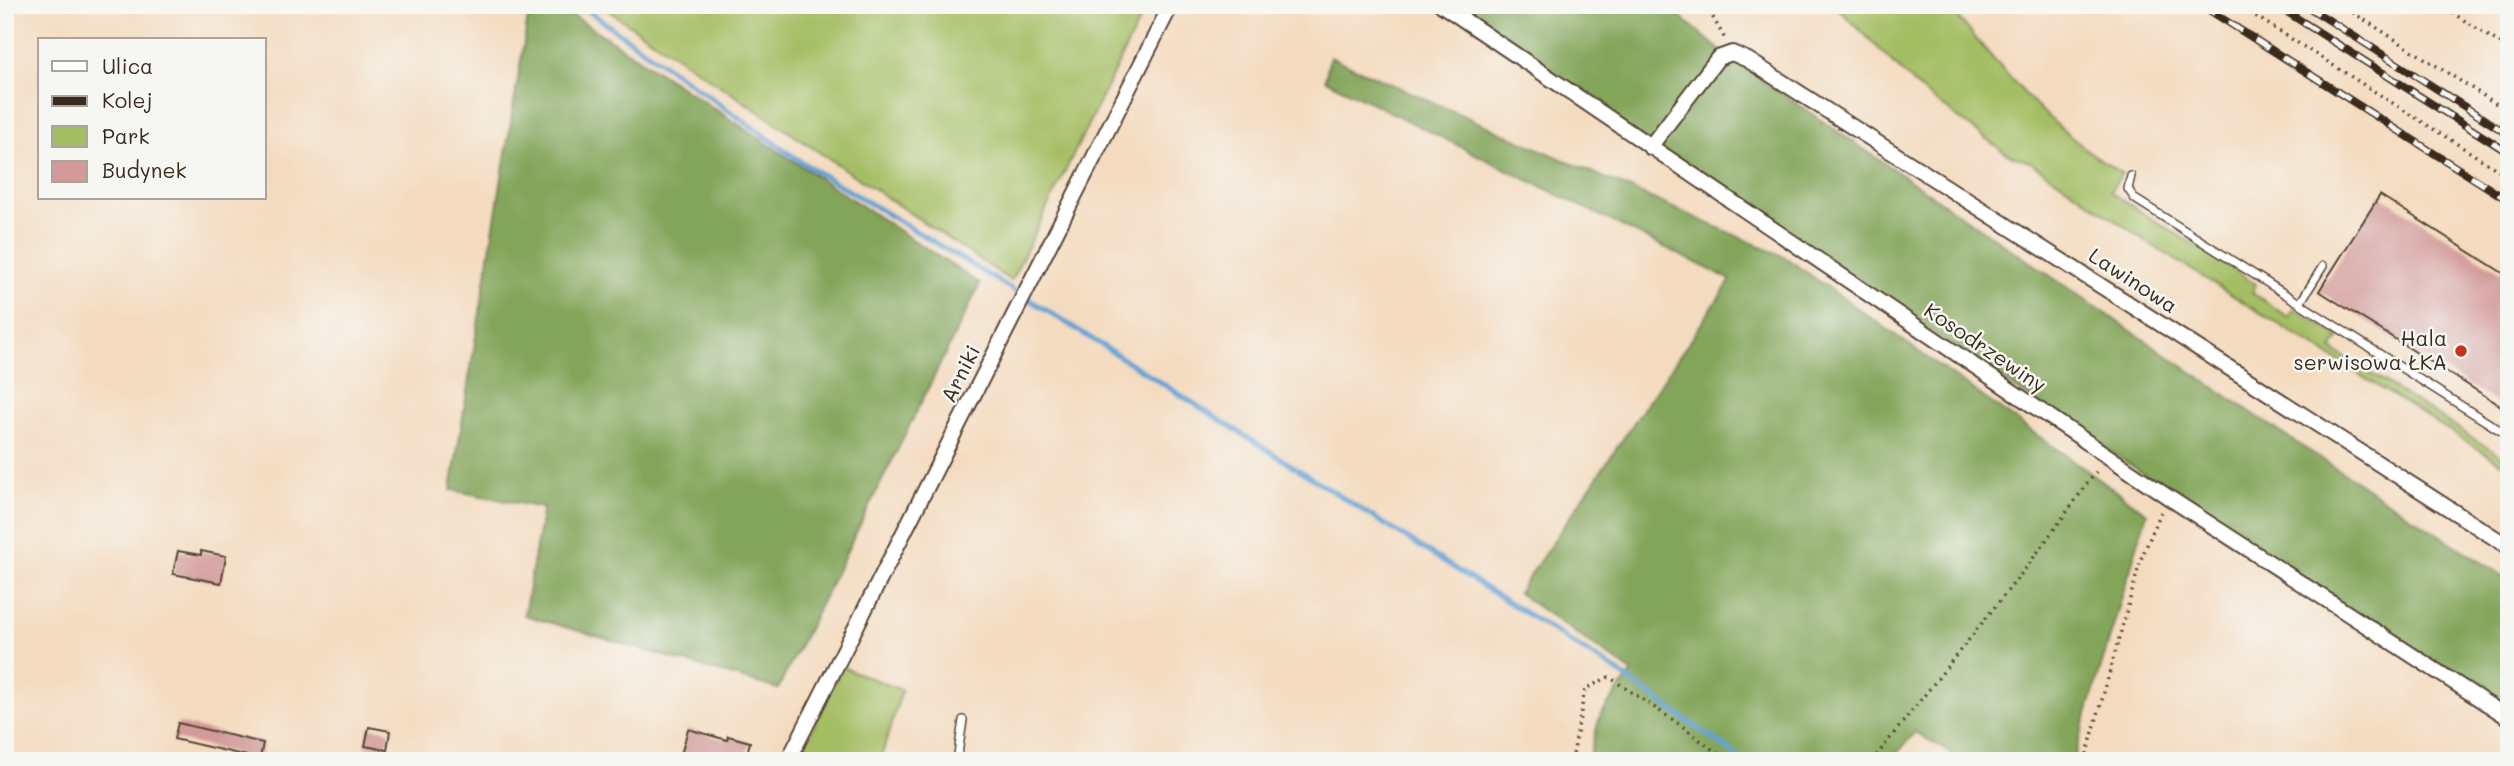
<svg xmlns="http://www.w3.org/2000/svg" width="2514" height="766" font-family="Mali,sans-serif">
	<style>
		.green { fill: #a4be64; stroke: #707441; stroke-width: 2 }
		.forest { fill: #83a55a; stroke: #5f683c; stroke-width: 2 }
		.lines { fill: none; stroke-linecap: round; stroke-linejoin: round }
		.stream { stroke: #61a1d4; stroke-width: 5 }
		.building { fill: #d29a99 }
		.lane-casing { stroke: #574536; stroke-width: 10 }
		.street-casing { stroke: #574536; stroke-width: 18 }
		.path { stroke: #574536; stroke-width: 3.5; stroke-dasharray: 2 5; stroke-linecap: butt }
		.lane { stroke: #fff; stroke-width: 7 }
		.street { stroke: #fff; stroke-width: 14 }
		.rail-casing { stroke: #3b2a1e; stroke-width: 8 }
		.rail { stroke: #f6f6f2; stroke-width: 5; stroke-dasharray: 16; stroke-linecap: butt }
		.poi-dot { fill: #c8321e; stroke: #f6f6f2; stroke-width: 2.5 }
		.labels { text-anchor: middle; stroke-width: 5; stroke-linejoin: round; paint-order: stroke }
		.street-label { font-size: 21px; fill: #3b2a1e; stroke: #f6f6f2 }
		.poi-label { font-size: 21px; fill: #3b2a1e; stroke: #f6f6f2; text-anchor: end }
	</style>
	<rect width="100%" height="100%" fill="#f6f6f2"/>
	<filter id="ink" filterUnits="userSpaceOnUse"><feTurbulence type="fractalNoise" baseFrequency=".0143" numOctaves="2"/><feDisplacementMap in="SourceGraphic" scale="14" xChannelSelector="R" yChannelSelector="G"/><feConvolveMatrix kernelMatrix="1 2 1 2 8 2 1 2 1" color-interpolation-filters="sRGB"/></filter>
	<filter id="wash" filterUnits="userSpaceOnUse"><feTurbulence type="fractalNoise" baseFrequency=".00686" numOctaves="4" result="noise"/><feDisplacementMap in="SourceGraphic" scale="28" xChannelSelector="R" yChannelSelector="G"/><feGaussianBlur stdDeviation="1.57" result="paint"/><feColorMatrix in="noise" values="0 0 0 0 0 0 0 0 0 0 0 0 0 0 0 0 0 1.4 0 .05"/><feComposite in="paint" operator="in"/></filter>
	<g filter="url(#wash)">
		<rect width="100%" height="100%" fill="#f4dbbf"/>
		<g class="green">
			<path d="M600,5H1147L1011,281Z"/>
			<path d="M1835,5H1948C1998,66 2053,133 2122,173L2110,192L2256,284L2252,293L2289,317L2294,309L2340,337L2332,349L2506,459L2509,455V468L2150,244L2032,163L2007,154L1918,88Z"/>
			<path d="M842,667L902,690L880,761H797Z"/>
		</g>
		<g class="forest">
			<path d="M530,5H557L980,284L778,689L524,615L543,508L451,490Z"/>
			<path d="M1442,5H1667L1728,57L2283,434L2509,580V718Z"/>
			<path d="M1330,57L1785,257L2147,513L2073,761H1964L1915,732L1891,761H1588L1600,716L1632,672L1518,593L1731,280L1325,80Z"/>
		</g>
		<g class="lines">
			<path class="stream" d="M580,5L803,163L1043,308L1612,668L1745,761"/>
		</g>
		<g id="blocks">
			<g class="building">
				<path d="M2380,195L2509,277V411L2319,291Z"/>
				<path d="M178,551L201,555V551L226,556L221,583L173,574Z"/>
				<path d="M178,723L263,743L260,759L174,739Z"/>
				<path d="M369,727L390,731L387,750L365,746Z"/>
				<path d="M688,729L727,740L728,736L750,742L745,761H704L681,755Z"/>
			</g>
		</g>
	</g>
	<g filter="url(#ink)">
		<use href="#blocks" fill-opacity="0" stroke="#574536" stroke-width="2"/>
		<g class="lines">
			<defs>
				<g id="lane">
					<path d="M2131,176L2128,189L2135,199L2509,436"/>
					<path d="M2300,303L2323,266"/>
					<path d="M957,761L963,720"/>
				</g>
				<g id="street">
					<path d="M1442,5L2168,497L2509,718"/>
					<path d="M1650,147L1718,58L1732,53L1748,60L2509,547"/>
					<path d="M788,761L1171,5"/>
				</g>
			</defs>
			<use href="#lane" class="lane-casing"/>
			<use href="#street" class="street-casing"/>
			<g class="path">
				<path d="M1706,5L1725,39"/>
				<path d="M2238,5L2509,177"/>
				<path d="M2341,5L2509,112"/>
				<path d="M2440,5L2509,49"/>
				<path d="M1572,761L1585,689L1609,677L1682,726L1727,761"/>
				<path d="M1872,761L2029,564L2098,469"/>
				<path d="M2085,761L2141,559L2161,512"/>
			</g>
			<use href="#lane" class="lane"/>
			<use href="#street" class="street"/>
			<defs>
				<g id="rail">
					<path d="M2201,5L2509,201"/>
					<path d="M2276,5L2509,153"/>
					<path d="M2305,5L2509,135"/>
				</g>
			</defs>
			<use href="#rail" class="rail-casing"/>
			<use href="#rail" class="rail"/>
		</g>
	</g>
	<circle class="poi-dot" cx="2461" cy="351" r="7"/>
	<g class="labels">
		<g class="street-label">
			<text transform="translate(2133 281) rotate(33)" y="7">Lawinowa</text>
			<text transform="translate(1985 348) rotate(34)" y="7">Kosodrzewiny</text>
			<text transform="translate(961 374) rotate(-63)" y="7">Arniki</text>
		</g>
		<g class="poi-label">
			<text x="2447" y="346">Hala<tspan x="2447" dy="24">serwisowa ŁKA</tspan></text>
		</g>
	</g>
	<rect width="2514" height="766" fill="none" stroke="#f6f6f2" stroke-width="28"/>
	<rect x="38" y="38" width="228" height="161" fill="#f6f6f2" stroke="#aba49d" stroke-width="2"/>
	<rect x="52" y="61" width="35" height="10" fill="#ffffff" stroke="#aba49d" stroke-width="2"/>
	<text x="102" y="74" font-size="21" fill="#3b2a1e">Ulica</text>
	<rect x="52" y="96" width="35" height="10" fill="#3b2a1e" stroke="#aba49d" stroke-width="2"/>
	<text x="102" y="108" font-size="21" fill="#3b2a1e">Kolej</text>
	<rect x="52" y="126" width="35" height="21" fill="#a4be64" stroke="#aba49d" stroke-width="2"/>
	<text x="102" y="144" font-size="21" fill="#3b2a1e">Park</text>
	<rect x="52" y="161" width="35" height="21" fill="#d29a99" stroke="#aba49d" stroke-width="2"/>
	<text x="102" y="178" font-size="21" fill="#3b2a1e">Budynek</text>
</svg>
